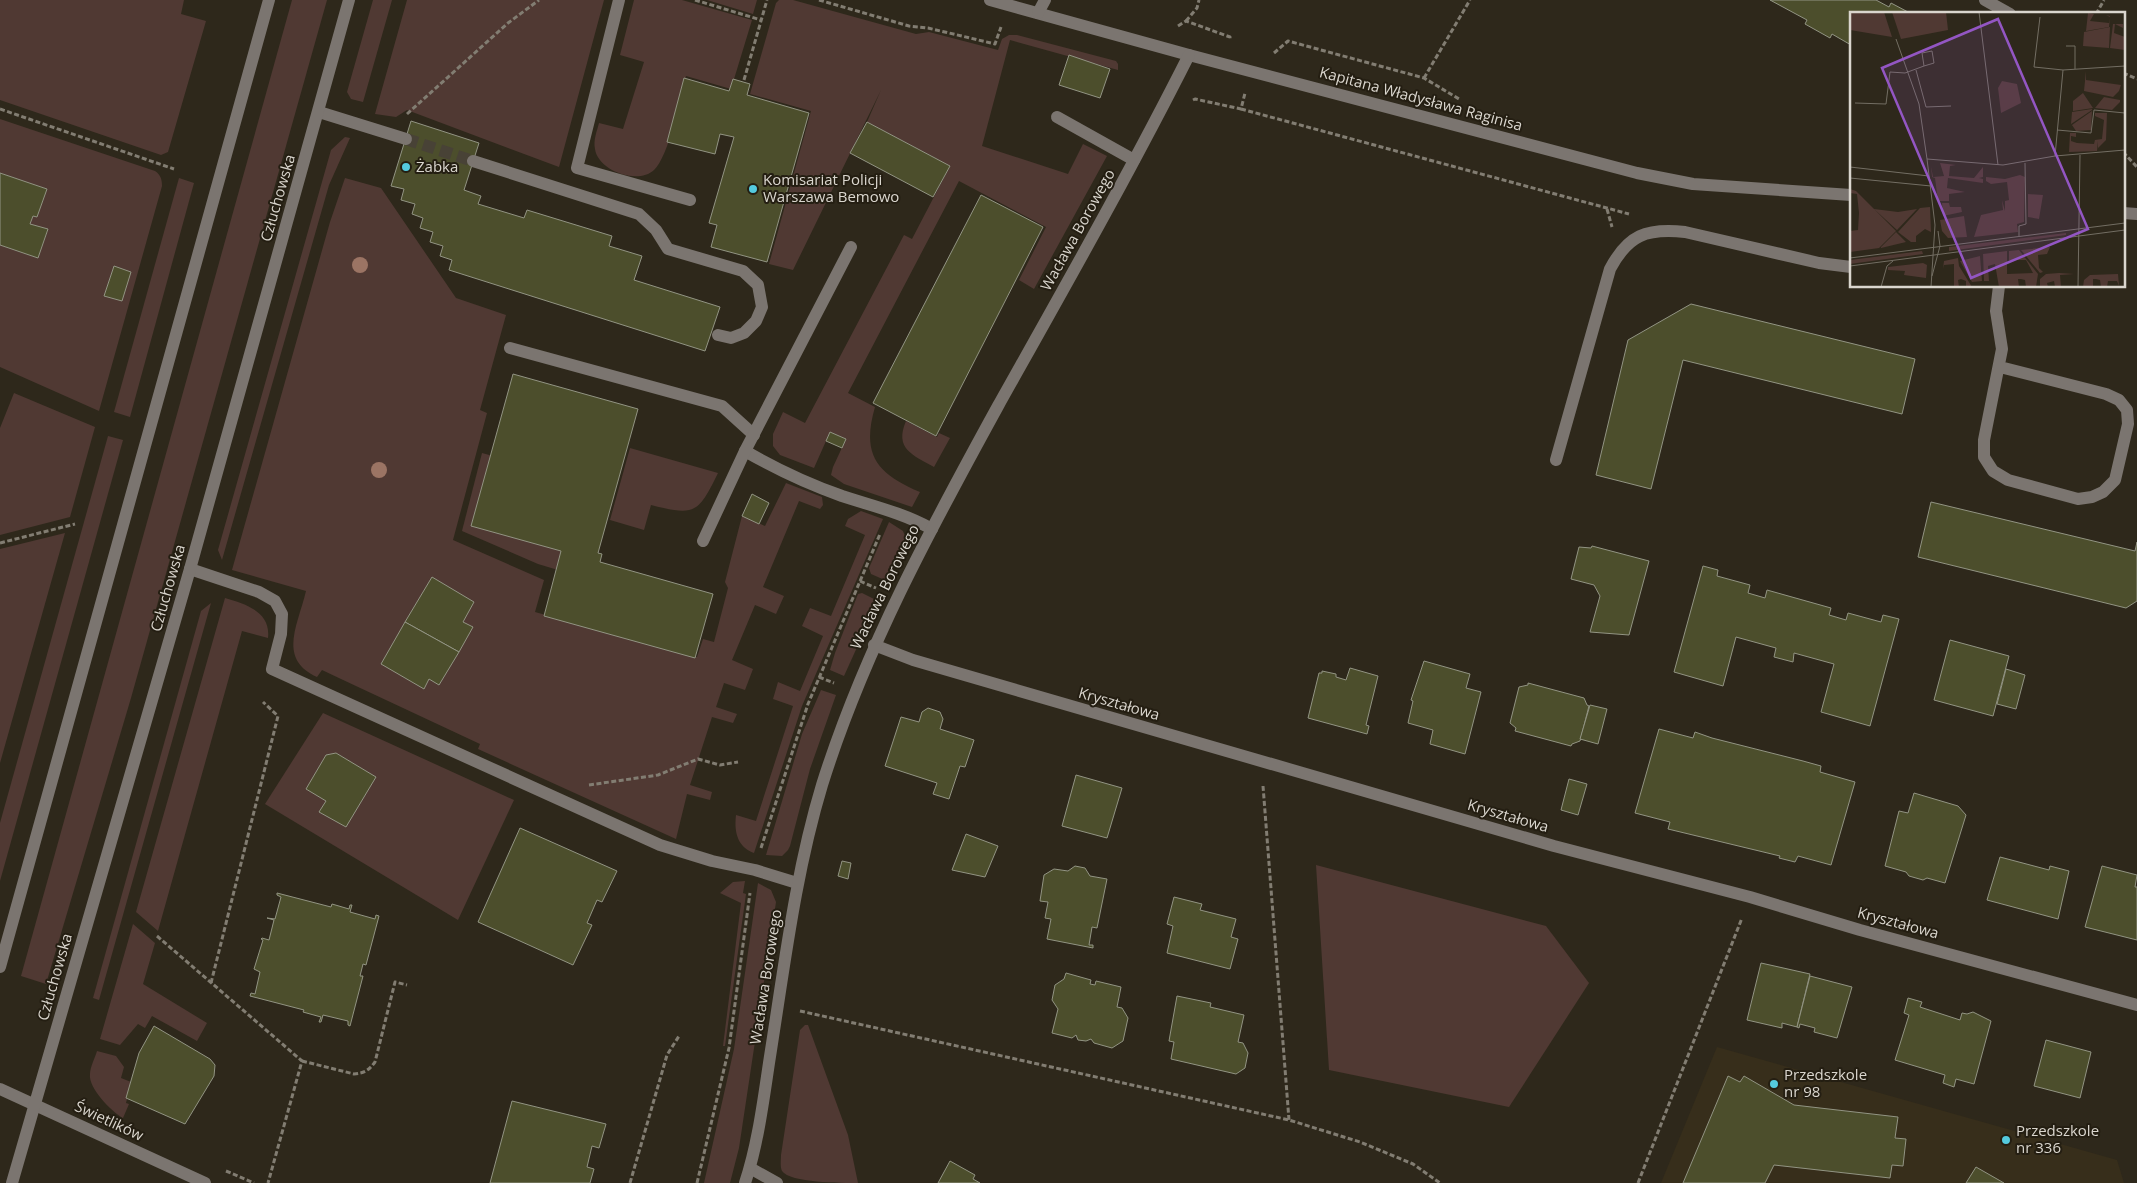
<svg xmlns="http://www.w3.org/2000/svg" width="2137" height="1183" font-family="'Open Sans',sans-serif">
	<style>
		.built { fill: #372e1b }
		.green { fill: #503933 }
		.building { fill: #4c4e2c; stroke: #929483 }
		.lines { fill: none; stroke-linecap: round; stroke-linejoin: round }
		.minor-tunnel { stroke: #484236; stroke-width: 12; stroke-dasharray: 12 6; stroke-linecap: butt }
		.path { stroke: #827d72; stroke-width: 3; stroke-dasharray: 5 2.5; stroke-linecap: butt }
		.minor { stroke: #7b7570; stroke-width: 12 }
		.tree { fill: #9b7464 }
		.poi-dot { fill: #54cade; stroke: #241e12; stroke-width: 2 }
		.labels { text-anchor: middle; stroke-width: 4; stroke-linejoin: round; paint-order: stroke }
		.street-label { font-size: 15px; fill: #dad6ce; stroke: #241e12 }
		.poi-label { font-size: 15px; fill: #dad6ce; stroke: #241e12; text-anchor: start }
		.inset-road { fill: none; stroke: #736e63; stroke-width: 1 }
		.view { fill: #9356c3; fill-opacity: 0.15; stroke: #9356c3; stroke-width: 2.5 }
		.inset-edge { fill: none; stroke: #dad6ce; stroke-width: 2.5 }
	</style>
	<rect width="100%" height="100%" fill="#2e281b"/>
	<path class="built" d="M1717,1047L2117,1160L2124,1183H1661Z"/>
	<g class="green">
		<path d="M0,0H184L181,14L206,21L168,152L161,155L0,100Z"/>
		<path d="M292,0H327L131,698L46,984L21,976Z"/>
		<path d="M373,0H392L363,102L351,99L347,92Z"/>
		<path d="M407,0H604L559,167L407,110L396,117L375,114Z"/>
		<path d="M634,0H682L752,20L731,89L686,76C680,99 669,156 654,170C638,185 598,171 595,149C593,140 597,131 599,123L623,129L644,62L620,55Z"/>
		<path d="M707,0H757L753,14Z"/>
		<path d="M779,0H793L916,34L929,32L998,50L1002,39L1009,35H1017L1116,61L1118,64V70L1010,40L982,146L1068,174L1083,144L1107,156L1034,289L1019,280L1046,227L959,181L848,393L875,407C861,455 877,474 920,492L912,507L844,484L831,475L833,467L846,439L830,432L814,468L780,455L773,446V434L783,412L805,423L904,235L912,239L950,166L867,122L881,90L793,270L769,264L811,111L750,94L776,3Z"/>
		<path d="M0,119L155,171C161,175 162,180 162,186L99,411L0,367V245L38,258L48,230L30,224L33,216L37,217L47,189L0,173Z"/>
		<path d="M345,137L350,138L329,185L222,560L218,550L331,150Z"/>
		<path d="M179,178L194,183L130,417L114,412Z"/>
		<path d="M345,178L381,188L456,298L506,315L480,410L487,413L453,540L544,580L535,612L697,657L703,639L714,642L728,588L725,582L742,516L765,526L786,483L822,497L823,505L820,509L799,501L763,587L784,596L776,614L755,605L732,660L753,669L745,690L724,683L716,707L737,714L733,723L712,717L690,785L712,792L710,800L687,794L676,839L478,749L480,744L341,679L322,670L317,677C277,659 298,625 306,591L232,570L330,222Z"/>
		<path d="M14,393L95,427L70,517L0,535V428Z"/>
		<path d="M906,421L937,437L939,433L950,438L934,467C913,455 894,449 906,421Z"/>
		<path d="M108,436L123,440L0,881V823Z"/>
		<path d="M630,448L718,473C698,514 695,516 651,505L644,530L610,520Z"/>
		<path d="M482,453L493,456L564,548L558,570L538,564L462,531Z"/>
		<path d="M861,511L883,519L802,706L754,853C737,847 734,831 736,815L756,821L793,706L773,699L778,682L800,691L823,636L802,626L810,608L831,616L865,535L845,526L848,519Z"/>
		<path d="M889,522L903,531L907,541L887,581L871,574L869,568Z"/>
		<path d="M65,533L0,763V549Z"/>
		<path d="M862,593L878,601L844,676L830,670L835,653L858,594Z"/>
		<path d="M225,598C246,604 271,612 268,638L242,631L158,931L136,912Z"/>
		<path d="M211,603L99,1000L93,998L201,611Z"/>
		<path d="M821,690L836,695L810,769L790,846L788,850L782,856L766,855L802,734Z"/>
		<path d="M323,713L514,800L458,920L265,804Z"/>
		<path d="M1316,865L1546,926L1589,983L1509,1107L1329,1070Z"/>
		<path d="M745,881L743,893L746,894L725,1046H723L741,903L720,893L733,882Z"/>
		<path d="M758,883L771,890L776,902L739,1148L730,1183H704L734,1049Z"/>
		<path d="M133,924L155,943L143,984L207,1023L197,1041L152,1016L145,1028L138,1024L120,1045L100,1039Z"/>
		<path d="M805,1025H808L848,1135L858,1183C841,1183 790,1183 782,1171C780,1167 781,1160 781,1155L800,1030Z"/>
		<path d="M97,1051L116,1056L124,1067L121,1078L131,1082L126,1103L129,1104L123,1118C112,1112 88,1088 90,1074C90,1067 95,1058 97,1051Z"/>
	</g>
	<g class="building">
		<path d="M1770,0H1876L1889,7L1891,3L1908,12L1851,14V45L1832,34L1830,38L1805,24L1807,20Z"/>
		<path d="M1069,55L1110,69L1100,98L1059,85Z"/>
		<path d="M684,78L729,91L733,79L750,84L747,95L809,113L767,262L711,247L717,225L709,223L734,137L720,134L715,154L667,142Z"/>
		<path d="M411,121L479,143L464,190L481,196L478,204L524,218L527,210L612,236L609,246L642,256L634,280L720,307L705,351L449,270L452,260L440,256L443,246L430,242L433,232L420,228L423,218L412,214L415,204L401,200L404,189L391,186Z"/>
		<path d="M867,122L950,166L933,197L850,153Z"/>
		<path d="M0,173L47,189L37,217L33,216L30,224L48,229L38,258L0,245Z"/>
		<path d="M981,195L1043,227L936,436L873,403Z"/>
		<path d="M114,266L131,272L122,301L104,296Z"/>
		<path d="M1691,304L1915,359L1902,414L1683,360L1651,489L1596,475L1628,340Z"/>
		<path d="M513,374L638,409L598,553L602,554L600,562L713,594L695,658L544,616L561,551L471,526Z"/>
		<path d="M830,432L846,439L842,448L826,441Z"/>
		<path d="M752,494L769,503L759,524L742,516Z"/>
		<path d="M1931,502L2135,551L2137,542V601L2126,608L1918,557Z"/>
		<path d="M1592,546L1649,561L1629,635L1590,632L1600,596L1594,585L1571,579L1579,547L1591,548Z"/>
		<path d="M1703,566L1718,570L1717,576L1750,585L1748,593L1765,598L1767,590L1831,608L1829,615L1846,620L1848,613L1881,622L1883,615L1899,619L1870,726L1821,712L1834,664L1794,653L1793,662L1774,657L1776,648L1736,637L1723,686L1674,672Z"/>
		<path d="M432,577L474,602L463,622L473,627L459,652L405,622Z"/>
		<path d="M405,622L459,652L439,685L429,679L424,689L381,664Z"/>
		<path d="M1950,640L2009,656L1993,716L1934,700Z"/>
		<path d="M1424,661L1470,674L1466,688L1481,692L1465,754L1430,744L1433,730L1408,723L1413,701L1411,700Z"/>
		<path d="M1350,668L1378,676L1366,725L1369,726L1367,734L1308,718L1319,673H1322V671L1336,674V677L1346,680Z"/>
		<path d="M2006,669L2025,675L2016,709L1997,704Z"/>
		<path d="M1528,683L1584,698L1587,705L1589,706L1580,741L1572,744L1571,746L1515,731L1516,728L1510,723L1519,687L1528,685Z"/>
		<path d="M1590,705L1607,709L1598,744L1580,739Z"/>
		<path d="M928,708L940,712L943,719L940,729L974,740L965,767L960,766L949,799L933,794L937,783L885,766L901,717L919,722L922,712Z"/>
		<path d="M1659,729L1693,738L1695,732L1712,738L1803,761L1821,766L1820,772L1855,782L1831,865L1798,856L1795,862L1779,858L1780,856L1668,829L1670,822L1635,813Z"/>
		<path d="M336,753L376,777L346,827L319,812L326,801L306,789L326,755Z"/>
		<path d="M1076,775L1122,788L1107,838L1062,826Z"/>
		<path d="M1569,779L1587,784L1578,815L1561,810Z"/>
		<path d="M1914,793L1958,806L1966,815L1945,883L1927,878L1923,880L1909,876L1906,872L1885,866L1899,811L1908,813Z"/>
		<path d="M520,828L617,871L602,902L597,900L587,923L592,925L573,965L478,922Z"/>
		<path d="M966,834L998,846L985,877L952,870Z"/>
		<path d="M2000,857L2049,870L2050,866L2069,871L2058,919L1987,900Z"/>
		<path d="M842,861L851,863L848,879L838,876Z"/>
		<path d="M1075,866L1085,868L1090,876L1107,879L1097,928L1092,927L1089,945H1093V948L1047,939L1051,919L1045,918L1048,902L1040,901L1044,875L1054,869L1068,871Z"/>
		<path d="M2102,866L2137,875L2135,887H2137V940L2085,927Z"/>
		<path d="M277,893L331,907L332,904L349,909L350,905H352L350,912L375,919L376,915L379,916L366,965L363,964L360,976H363L350,1026L348,1025V1021L323,1015L321,1022H319L321,1017L303,1012L304,1010L250,996L251,993L255,994L260,972L254,969L263,940L261,939L262,938L269,940L274,920L267,918L275,919L281,897L277,895Z"/>
		<path d="M1174,897L1202,904L1200,910L1236,919L1231,937L1238,939L1230,969L1167,953L1173,926L1167,924Z"/>
		<path d="M1761,963L1810,974L1797,1027L1782,1023V1028L1747,1020Z"/>
		<path d="M1066,973L1091,980L1090,984L1095,985L1096,981L1121,987L1117,1007L1122,1008L1128,1018L1123,1041L1112,1048L1094,1043L1091,1039L1086,1041L1078,1040L1076,1035L1072,1038L1052,1033L1058,1009L1052,1000L1055,985L1064,979Z"/>
		<path d="M1810,976L1852,987L1837,1038L1814,1032L1815,1028L1800,1024L1799,1028L1797,1027Z"/>
		<path d="M1177,996L1211,1003L1210,1007L1244,1015L1238,1042L1243,1043L1248,1053L1245,1068L1236,1074L1171,1059L1174,1042L1169,1041Z"/>
		<path d="M1908,998L1922,1002L1920,1007L1960,1020L1962,1013L1967,1014L1973,1012L1991,1021L1974,1084L1956,1079L1954,1087L1943,1083L1945,1075L1895,1060L1909,1015L1904,1013Z"/>
		<path d="M154,1026L210,1059L215,1065L214,1076L185,1124L126,1098L139,1053Z"/>
		<path d="M2046,1040L2091,1052L2080,1098L2034,1086Z"/>
		<path d="M1728,1076L1740,1082L1744,1076L1794,1105L1898,1117L1895,1138L1906,1139L1903,1166L1892,1165L1890,1178L1774,1165L1765,1183H1683Z"/>
		<path d="M512,1101L606,1124L599,1148L592,1146L587,1167L594,1169L590,1183H490Z"/>
		<path d="M950,1161L975,1175L973,1179L980,1183H938Z"/>
		<path d="M1976,1167L2004,1183H1966Z"/>
	</g>
	<g class="lines">
		<path class="minor-tunnel" d="M406,139L473,161"/>
		<g class="path">
			<path d="M695,0L761,20"/>
			<path d="M819,0L909,26L928,28L995,44L1001,27"/>
			<path d="M2096,14L2104,0"/>
			<path d="M1186,21L1197,8L1199,0"/>
			<path d="M1178,26L1186,21L1230,37V40"/>
			<path d="M1274,53L1288,41L1424,78L1459,99"/>
			<path d="M2123,73L2137,79"/>
			<path d="M1424,78L1470,0"/>
			<path d="M744,80L767,0"/>
			<path d="M1193,100L1195,99L1241,109L1245,93"/>
			<path d="M0,109L174,169"/>
			<path d="M1241,109L1629,214"/>
			<path d="M407,114L508,23L539,0"/>
			<path d="M2123,152L2137,167"/>
			<path d="M1607,209L1612,227"/>
			<path d="M0,543L75,524"/>
			<path d="M860,581L876,588"/>
			<path d="M819,677L834,683"/>
			<path d="M589,785L658,775L698,759L720,765L738,762"/>
			<path d="M1263,786L1289,1120"/>
			<path d="M761,848L808,704L880,534"/>
			<path d="M157,936L302,1061L268,1183"/>
			<path d="M211,983L278,716L263,702"/>
			<path d="M800,1011L1289,1120L1360,1142L1413,1164L1440,1183"/>
			<path d="M302,1061L354,1074C365,1073 369,1070 375,1062L395,982L407,985"/>
			<path d="M226,1171L254,1183"/>
			<path d="M630,1183L667,1055L679,1036"/>
			<path d="M697,1183L729,1048L750,893"/>
			<path d="M1638,1183L1742,918"/>
		</g>
		<g class="minor">
			<path d="M619,0L577,168L690,200"/>
			<path d="M990,0L1189,55L1637,173L1693,184L1851,195"/>
			<path d="M1985,0L2010,14"/>
			<path d="M1038,13L1045,0"/>
			<path d="M319,112L406,139"/>
			<path d="M1057,117L1134,160"/>
			<path d="M473,161L639,214L656,230L668,249L743,271L758,285L762,307L756,321L744,333L731,338L718,335"/>
			<path d="M2123,213L2137,214"/>
			<path d="M1999,286L1996,311L2002,349L1984,440V457L1993,471L2008,480L2078,499L2092,497L2103,492L2115,480L2128,424L2127,410L2119,400L2106,394L2000,367"/>
			<path d="M510,348L722,406L754,435"/>
			<path d="M745,451C776,469 808,484 842,496C873,506 903,513 932,529"/>
			<path d="M1556,460L1610,269C1628,235 1646,228 1685,232L1819,263L1851,267"/>
			<path d="M703,541L745,451L851,247"/>
			<path d="M190,569L259,592L275,601L282,614L281,634L272,669L660,845L712,861L755,870L797,883"/>
			<path d="M874,645L913,660L1554,846L1750,897L1860,930L2137,1005"/>
			<path d="M0,967L269,0"/>
			<path d="M0,1089L205,1183"/>
			<path d="M750,1168L777,1183"/>
			<path d="M12,1183L190,569L349,0"/>
			<path d="M745,1183C759,1141 764,1094 771,1050C785,961 796,871 822,785C864,651 931,528 998,406C1063,290 1129,174 1189,55"/>
		</g>
	</g>
	<g class="tree">
		<circle cx="360" cy="265" r="8"/>
		<circle cx="379" cy="470" r="8"/>
	</g>
	<g class="poi-dot">
		<circle cx="406" cy="167" r="5"/>
		<circle cx="753" cy="189" r="5"/>
		<circle cx="1774" cy="1084" r="5"/>
		<circle cx="2006" cy="1140" r="5"/>
	</g>
	<g class="labels">
		<g class="street-label">
			<text transform="translate(1421 99) rotate(15)" y="5">Kapitana Władysława Raginisa</text>
			<text transform="translate(278 198) rotate(-74)" y="5">Człuchowska</text>
			<text transform="translate(1078 230) rotate(-61)" y="5">Wacława Borowego</text>
			<text transform="translate(885 587) rotate(-64)" y="5">Wacława Borowego</text>
			<text transform="translate(168 588) rotate(-74)" y="5">Człuchowska</text>
			<text transform="translate(1119 704) rotate(16)" y="5">Kryształowa</text>
			<text transform="translate(1508 816) rotate(16)" y="5">Kryształowa</text>
			<text transform="translate(1898 923) rotate(15)" y="5">Kryształowa</text>
			<text transform="translate(55 977) rotate(-74)" y="5">Człuchowska</text>
			<text transform="translate(766 977) rotate(-81)" y="5">Wacława Borowego</text>
			<text transform="translate(109 1121) rotate(25)" y="5">Świetlików</text>
		</g>
		<g class="poi-label">
			<text x="416" y="172">Żabka</text>
			<text x="763" y="185">Komisariat Policji<tspan x="763" dy="17">Warszawa Bemowo</tspan></text>
			<text x="1784" y="1080">Przedszkole<tspan x="1784" dy="17">nr 98</tspan></text>
			<text x="2016" y="1136">Przedszkole<tspan x="2016" dy="17">nr 336</tspan></text>
		</g>
	</g>
	<g transform="translate(1850 12)">
		<rect width="275" height="275" fill="#2e281b"/>
		<path d="M0,0H34L42,25L0,18ZM42,0H96L98,18L51,27ZM238,1L244,2L240,9L259,11L260,5L256,3L260,4L259,15L236,19ZM263,12H273V16L265,12L264,21L275,25V38L260,36ZM260,15L259,36L233,34L234,20ZM236,59V68L271,73L269,79L263,85L234,79ZM152,69L167,72L171,91L151,101L148,76ZM233,81L243,96L223,99V89ZM254,85L270,88V90L262,98L245,96ZM242,97V98L221,112L222,100ZM242,99L241,118L226,119L222,113ZM245,101H257L256,128L248,136V129L247,139L219,140L220,121H226V125L221,124V129L227,131L244,132L245,128L252,127L254,108L245,104ZM90,151L106,153L100,154L99,164L124,166L133,155V165L129,166L133,167V171L98,166L97,176L115,180L99,182V189H88L85,166L82,165L81,154L83,165L94,164ZM170,163L175,165L174,210L167,212L168,220L124,225L131,203L153,198L152,188L155,199V189L159,188L157,170L141,172L136,169V165L155,167ZM0,177L6,179L46,219L29,236L0,240V219L8,218L9,201L7,182L0,181ZM178,182L193,183L189,207L178,205ZM92,191H99L100,195H111L112,200L93,204ZM80,195L81,220L75,217L66,224V230H61L48,220L70,196ZM24,197L48,200L67,197L47,218ZM114,204L117,225L98,226L92,219L90,208ZM46,220L56,230L31,236V235ZM216,221V223L99,239V235ZM200,235L197,242L188,243L189,256L193,260L190,261L171,238ZM169,238L188,262L186,275H176L175,268L171,267H168L169,275H149L145,252L138,254L139,269H134L133,242L157,239V262L183,261L176,248H159V239ZM72,239L73,242L0,252V248ZM130,244L132,269L122,270L110,249ZM108,246L109,254L122,275H116V269L111,267L108,268L109,275H104V252L94,253L93,257L94,249ZM73,251L77,253L76,266L54,263L55,259L38,258V255ZM196,262L209,261L224,262L210,263L211,275H205L204,269L197,271L198,275H190V267ZM268,262L269,274L267,269H258L257,275H251L250,268L246,267H243V275H233L234,268L240,263Z" fill="#503933"/>
		<path class="inset-road" d="M129,0L148,153M190,5L184,55L213,58L275,54M46,27L69,92L77,147L85,213L81,275M216,34H225V57M66,58L76,95L101,94M5,91L36,92L40,60L55,61L74,54L72,41L82,39L84,51L74,54M207,118L241,121L244,98L275,101M205,144L213,58M77,147L153,153L205,144L275,138M0,155L79,164M0,166L81,174M169,224V214L176,212L175,151M0,246L275,211M0,254L275,218M82,264L90,234L88,219M31,275L37,254L43,249M228,275L230,143"/>
		<path class="view" d="M148,7L238,217L121,266L32,56Z"/>
		<rect width="275" height="275" class="inset-edge"/>
	</g>
</svg>
